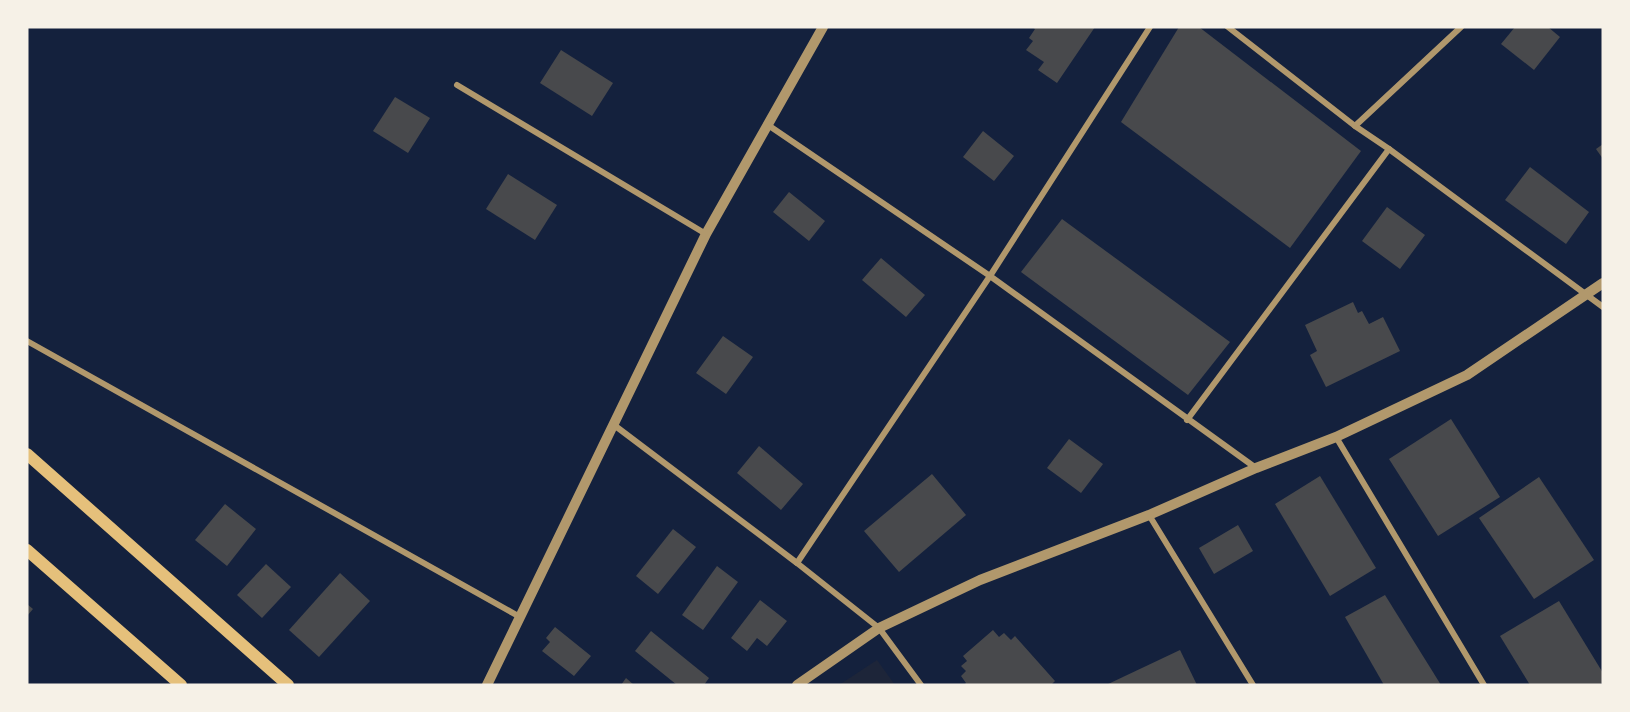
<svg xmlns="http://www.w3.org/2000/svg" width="1630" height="712" font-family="'Zilla Slab',serif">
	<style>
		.green { fill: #1d2539 }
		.building { fill: #48494c }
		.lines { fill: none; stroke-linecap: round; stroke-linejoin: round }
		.minor { stroke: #b1986c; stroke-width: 6 }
		.tertiary { stroke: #b1986c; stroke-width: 10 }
		.secondary { stroke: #e5c07b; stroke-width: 12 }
	</style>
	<rect width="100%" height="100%" fill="#14213d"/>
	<path class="green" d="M877,660L895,685H839Z"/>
	<g class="building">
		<path d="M1032,27H1095L1057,83L1038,70L1044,62L1026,50L1033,41L1029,38L1035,29Z"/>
		<path d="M1179,27H1199L1361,151L1290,248L1121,122Z"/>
		<path d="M1515,27H1548L1560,37L1534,70L1501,44Z"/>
		<path d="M561,50L613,83L592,116L540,83Z"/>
		<path d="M395,97L430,118L408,153L373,131Z"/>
		<path d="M983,131L1014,156L994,181L963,157Z"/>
		<path d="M1603,144V159L1596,149Z"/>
		<path d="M1530,167L1589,212L1566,244L1505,200Z"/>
		<path d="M508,174L557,205L535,240L486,209Z"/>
		<path d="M789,192L825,221L809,241L773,212Z"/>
		<path d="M1387,207L1425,235L1400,269L1362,241Z"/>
		<path d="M1062,219L1230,342L1188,395L1021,272Z"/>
		<path d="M881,258L925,295L906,317L862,280Z"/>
		<path d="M1353,302L1358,313L1362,311L1369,324L1383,317L1400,351L1326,387L1310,355L1317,351L1305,325Z"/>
		<path d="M723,336L753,357L726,394L696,373Z"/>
		<path d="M1451,419L1500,497L1438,536L1389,459Z"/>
		<path d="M1069,439L1103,464L1081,493L1047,468Z"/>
		<path d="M759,446L803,484L781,510L737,473Z"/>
		<path d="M932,474L966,515L899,572L864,531Z"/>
		<path d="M1320,476L1376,568L1330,596L1275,504Z"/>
		<path d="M1539,477L1594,560L1534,599L1479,518Z"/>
		<path d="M225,504L256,529L227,566L195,540Z"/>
		<path d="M1238,525L1253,551L1214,574L1199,548Z"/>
		<path d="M673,529L696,547L658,594L636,576Z"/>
		<path d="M266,564L291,587L262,618L237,595Z"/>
		<path d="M717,566L738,582L703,630L682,615Z"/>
		<path d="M340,573L370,601L319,657L289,630Z"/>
		<path d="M1385,595L1441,685H1384L1345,617Z"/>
		<path d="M760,600L787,621L767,646L757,638L747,651L731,638Z"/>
		<path d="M1559,601L1603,673V682L1599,685H1530L1500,636Z"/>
		<path d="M27,604L33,609L27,616Z"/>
		<path d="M555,627L591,656L574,676L542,651L550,642L546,638Z"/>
		<path d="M993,630L999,637L1004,633L1011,640L1015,636L1055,681L1051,685H964L966,683L961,676L966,671L961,666L967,661L963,656Z"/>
		<path d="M651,631L709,678L704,685H677L635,651Z"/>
		<path d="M1180,650L1197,685H1106Z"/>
		<path d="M626,678L634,685H621Z"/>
	</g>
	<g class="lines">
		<g class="minor">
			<path d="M1228,27L1355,126L1389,149L1603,307"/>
			<path d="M457,85L706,234"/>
			<path d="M768,125L990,276L1256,468"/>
			<path d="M1355,126L1461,27"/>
			<path d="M27,341L520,617"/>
			<path d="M1187,420L1389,149"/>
			<path d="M614,425L797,563L879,628L921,685"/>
			<path d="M1336,437L1484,685"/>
			<path d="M1149,515L1253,685"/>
			<path d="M797,563L990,276L1150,27"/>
		</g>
		<g class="tertiary">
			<path d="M487,685L706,234L823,27"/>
			<path d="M797,685L879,628L980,580L1149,515L1256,468L1336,437L1467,375L1603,283"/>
		</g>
		<g class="secondary">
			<path d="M27,454L288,685"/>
			<path d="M27,550L181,685"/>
		</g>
	</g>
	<rect width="1630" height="712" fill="none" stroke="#f6f1e7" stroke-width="57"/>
</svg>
